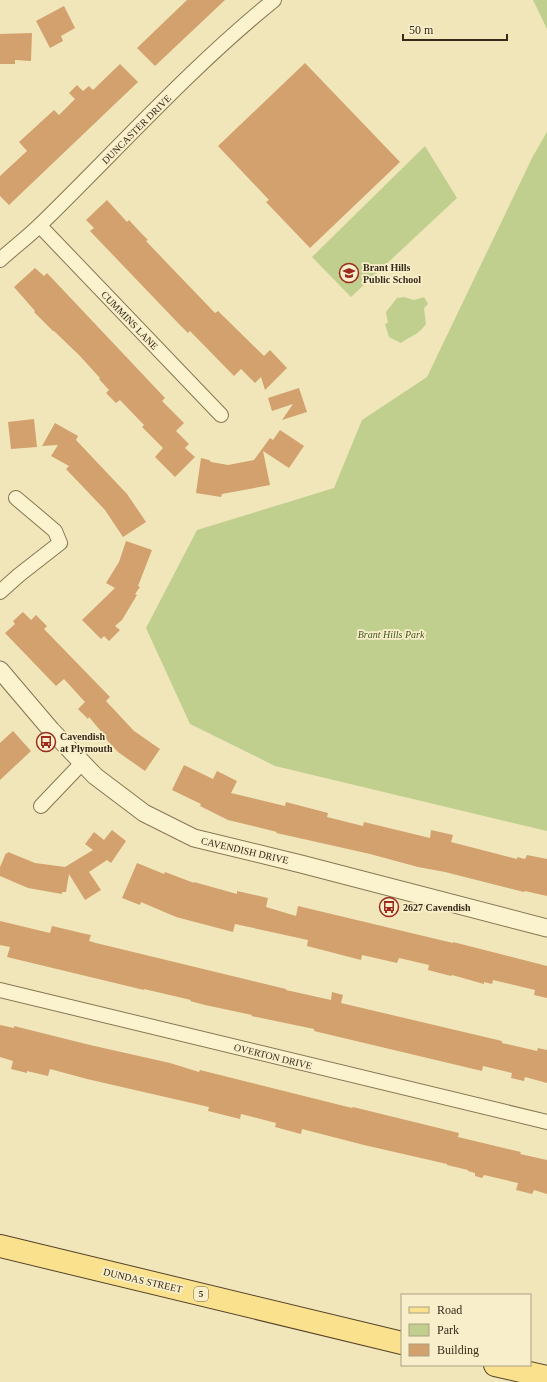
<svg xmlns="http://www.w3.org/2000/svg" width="547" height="1382" font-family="Georgia,serif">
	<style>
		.green { fill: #c1cf8e }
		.building { fill: #d2a16d }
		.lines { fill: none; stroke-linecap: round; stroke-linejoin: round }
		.minor-casing { stroke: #897553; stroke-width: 16 }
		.tertiary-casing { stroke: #897553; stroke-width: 19 }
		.primary-casing { stroke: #564229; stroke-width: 24 }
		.minor { stroke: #fbf2ce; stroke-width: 14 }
		.tertiary { stroke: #fbf2ce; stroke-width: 17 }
		.primary { stroke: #f9e18e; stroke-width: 22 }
		.labels { text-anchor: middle; stroke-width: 3.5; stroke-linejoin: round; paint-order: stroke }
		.shield { fill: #f8efca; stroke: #71654f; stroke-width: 1 }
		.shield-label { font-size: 9px; font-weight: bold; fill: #372a1a }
		.street-label { font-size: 10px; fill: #372a1a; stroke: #f8efca }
		.poi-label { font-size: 10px; font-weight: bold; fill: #372a1a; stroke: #f8efca; text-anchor: start }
		.park-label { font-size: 10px; font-style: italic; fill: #42551f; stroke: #f8efca }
	</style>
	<rect width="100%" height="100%" fill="#f1e6ba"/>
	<g class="green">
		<path d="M533,0H547V29Z"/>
		<path d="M547,132V831L275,766L190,724L146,628L197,530L334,488L362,420L427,377L533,156Z"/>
		<path d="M425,146L457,198L351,297L312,257Z"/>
		<path d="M404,297L414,300L424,297L428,304L424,308L426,324C417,336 412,335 401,343L389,337L385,324L388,323L386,312L397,298Z"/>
	</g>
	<g class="building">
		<path d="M187,0H225L155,66L137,48Z"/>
		<path d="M64,6L75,28L61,36L63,41L50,48L36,21Z"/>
		<path d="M32,33L31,61L15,60V64H0V34Z"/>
		<path d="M305,63L400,162L310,248L266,202L269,200L218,146Z"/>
		<path d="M120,64L138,82L9,205L0,196V176L27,151L19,142L54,110L59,115L75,99L69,93L77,85L83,91L89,86L93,90Z"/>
		<path d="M107,200L127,222L129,220L140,232L148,240L146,241L166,262L215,313L218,311L264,356L270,350L287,368L265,390L261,377L255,383L241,369L234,376L190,331L188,333L178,323L90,231L94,228L86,220Z"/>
		<path d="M35,268L44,276L47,273L165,398L162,401L184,423L176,431L189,444L185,448L195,457L175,477L155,457L163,448L142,427L144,425L120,400L116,403L106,393L109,390L99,379L100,378L79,355L54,331H53L34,312L35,311L14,287Z"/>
		<path d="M299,388L307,412L282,420L293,404L272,411L268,398Z"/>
		<path d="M34,419L37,447L11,449L8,422Z"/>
		<path d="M55,423L78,436L76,440L127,494L146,522L123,537L105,510L66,469L69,466L51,456L58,445L42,446Z"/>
		<path d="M280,430L304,446L289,468L263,451L270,485L222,494L221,497L196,493L201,458L209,460L211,462L228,465L254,460L270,438L273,440Z"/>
		<path d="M126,541L152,550L138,586L140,587L135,594L137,595L122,620L115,626L120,630L109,641L104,636L101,639L82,620L115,588L106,583L119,562Z"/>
		<path d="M23,612L31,620L36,615L47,626L44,629L110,697L106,701L134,731L160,749L145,771L118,752L104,737L105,736L89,717L88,719L78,709L85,702L64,679L56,686L5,633L15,624L13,621Z"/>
		<path d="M13,731L31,751L0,780V743Z"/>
		<path d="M184,765L213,779L217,771L237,781L231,793L285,806L286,802L328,813L327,817L363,826L364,822L430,838L431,830L453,835L451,842L517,859V857L525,859L527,855L547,859V896L525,891L524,892L445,872L418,867L370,854L290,836L276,833L277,832L228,820L200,806L201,804L172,790Z"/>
		<path d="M112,830L126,841L111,863L107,860L89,872L101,890L85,900L69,874L66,892H62V894L28,888L0,876V867L6,853L7,854L8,852L35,863L65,867L93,850L85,844L94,832L104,840Z"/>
		<path d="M137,863L164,874L165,872L194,883V882L237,894V891L268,898L266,907L296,916L298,906L453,943V942L547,966V998L534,995L535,990L493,980L492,984L484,982V984L452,975L451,976L428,970L429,965L399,958L397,963L362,955L361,960L307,946L308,940L235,924L233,932L176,917L141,902L140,905L122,898Z"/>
		<path d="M0,921L50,933L52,926L86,934L91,935L89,941L96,943L286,989V990L331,1000L332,992L343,995L341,1003L502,1041V1043L537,1051L538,1048L547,1050V1083L525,1077L524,1081L511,1078L512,1073L483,1066L482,1071L314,1031V1029L251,1016L252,1015L205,1005L190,1001L191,1000L144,989V990L7,957L10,947L0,945Z"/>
		<path d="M0,1025L14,1028V1026L90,1045L170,1063L199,1072L200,1070L352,1108L353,1107L459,1133L458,1137L521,1152L520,1154L547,1160V1194L534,1190L532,1194L516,1190L518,1183L484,1175L482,1178L475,1176V1173L468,1171V1170L447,1165V1164L364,1145L302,1129L301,1134L275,1127L276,1123L241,1114L240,1119L208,1111L209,1107L87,1079L50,1069L48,1076L27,1071V1073L11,1069L13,1061L0,1057Z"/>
	</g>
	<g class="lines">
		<defs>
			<g id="minor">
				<path d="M40,226L221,415"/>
				<path d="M0,260C13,248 28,237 41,224C118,149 190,68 274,0"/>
				<path d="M0,592L19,575L60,543L55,531L16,498"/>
				<path d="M41,806L82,763"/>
				<path d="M0,990L547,1122"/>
			</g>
			<path id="tertiary" d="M0,670L51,730L95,776L144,813L194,838L301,864L547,928"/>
			<g id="primary">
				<path d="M0,1246L402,1343"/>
				<path d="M495,1365L547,1377"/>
			</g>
		</defs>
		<use href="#minor" class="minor-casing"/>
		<use href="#tertiary" class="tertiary-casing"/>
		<use href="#primary" class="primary-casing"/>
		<use href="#minor" class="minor"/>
		<use href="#tertiary" class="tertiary"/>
		<use href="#primary" class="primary"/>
	</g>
	<defs>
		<symbol id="school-ring" viewBox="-11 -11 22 22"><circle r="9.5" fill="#f8efca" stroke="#9c2a1f" stroke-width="1.5"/><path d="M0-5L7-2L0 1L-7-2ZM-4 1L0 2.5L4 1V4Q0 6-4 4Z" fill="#9c2a1f"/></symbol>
		<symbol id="bus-ring" viewBox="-11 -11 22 22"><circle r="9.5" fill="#f8efca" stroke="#9c2a1f" stroke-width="1.5"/><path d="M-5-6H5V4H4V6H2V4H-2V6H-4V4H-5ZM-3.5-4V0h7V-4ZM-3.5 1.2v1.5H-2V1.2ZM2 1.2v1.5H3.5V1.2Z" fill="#9c2a1f"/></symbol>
	</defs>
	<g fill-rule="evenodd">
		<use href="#school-ring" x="338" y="262" width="22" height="22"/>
		<use href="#bus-ring" x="35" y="731" width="22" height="22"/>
		<use href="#bus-ring" x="378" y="896" width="22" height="22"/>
	</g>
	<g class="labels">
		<rect class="shield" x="194" y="1287" width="14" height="14" rx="3"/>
		<g class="shield-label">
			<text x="201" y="1297">5</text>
		</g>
		<g class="street-label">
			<text transform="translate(136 129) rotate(-45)" y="4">DUNCASTER DRIVE</text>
			<text transform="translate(130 320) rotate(46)" y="4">CUMMINS LANE</text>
			<text transform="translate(245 850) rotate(13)" y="4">CAVENDISH DRIVE</text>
			<text transform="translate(273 1056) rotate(14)" y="4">OVERTON DRIVE</text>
			<text transform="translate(143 1280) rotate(13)" y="4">DUNDAS STREET</text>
		</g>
		<g class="poi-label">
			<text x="363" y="271">Brant Hills<tspan x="363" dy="12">Public School</tspan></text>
			<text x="60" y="740">Cavendish<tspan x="60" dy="12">at Plymouth</tspan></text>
			<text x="403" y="911">2627 Cavendish</text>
		</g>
		<g class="park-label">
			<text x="391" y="638">Brant Hills Park</text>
		</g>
	</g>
	<rect x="401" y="1294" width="130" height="72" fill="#f8efca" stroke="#aba084"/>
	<rect x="409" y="1307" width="20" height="6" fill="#f9e18e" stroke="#aba084"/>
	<text x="437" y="1314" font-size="12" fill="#372a1a">Road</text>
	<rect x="409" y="1324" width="20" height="12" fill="#c1cf8e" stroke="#aba084"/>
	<text x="437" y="1334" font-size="12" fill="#372a1a">Park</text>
	<rect x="409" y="1344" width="20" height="12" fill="#d2a16d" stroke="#aba084"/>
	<text x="437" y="1354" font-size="12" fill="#372a1a">Building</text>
	<path d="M403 34v6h104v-6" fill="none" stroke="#372a1a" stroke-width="2"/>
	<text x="409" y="34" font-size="12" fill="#372a1a" stroke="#f8efca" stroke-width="3" paint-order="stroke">50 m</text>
</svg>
